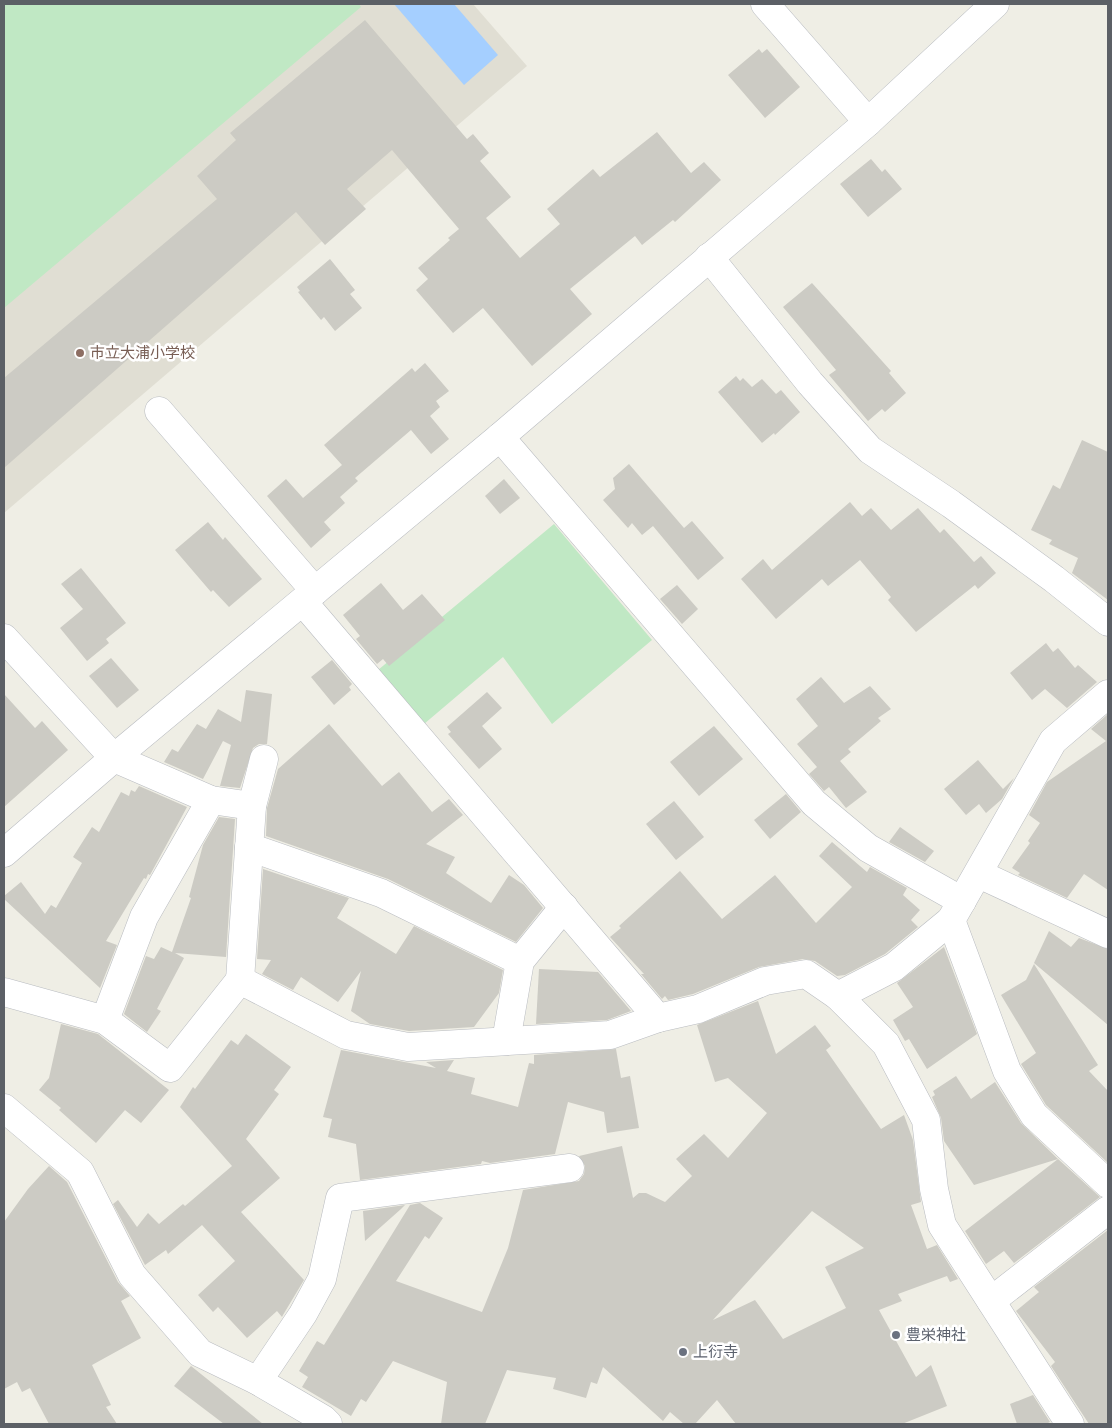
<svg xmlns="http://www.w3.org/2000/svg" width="1112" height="1428" font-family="'Fira Sans','Noto Sans JP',sans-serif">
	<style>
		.education { fill: #e0ded3 }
		.green { fill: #c0e8c4 }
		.water { fill: #a5cfff }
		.building { fill: #cccbc4; fill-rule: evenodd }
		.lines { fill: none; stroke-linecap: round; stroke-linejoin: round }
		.minor-casing { stroke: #b9bcc1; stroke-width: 29 }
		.minor { stroke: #fff; stroke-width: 28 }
		.education-dot { fill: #8d6e63; stroke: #fff; stroke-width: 2 }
		.worship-dot { fill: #6b7280; stroke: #fff; stroke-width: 2 }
		.labels { text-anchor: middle; stroke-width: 5; stroke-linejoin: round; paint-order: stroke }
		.education-label { font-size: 15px; fill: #785e54; stroke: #fff; text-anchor: start }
		.worship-label { font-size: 15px; fill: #5b616d; stroke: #fff; text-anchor: start }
	</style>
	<rect width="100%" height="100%" fill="#efeee5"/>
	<path class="education" d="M4,4H473L527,66L4,513Z"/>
	<g class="green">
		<path d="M4,4H359L361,7L4,308Z"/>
		<path d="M554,524L652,640L552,724L503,657L424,724L378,670Z"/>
	</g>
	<path class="water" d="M394,4H454L498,55L464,85Z"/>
	<g class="building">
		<path d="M365,20L467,139L473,134L489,153L480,161L511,197L486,218L520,258L560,224L547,209L593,169L600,177L657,132L691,173L704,162L721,180L675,222L673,220L642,245L635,236L570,289L592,314L532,366L483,308L453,333L416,290L428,279L418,268L450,240L448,238L459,229L392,150L347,189L366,209L325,245L296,212L4,468V378L217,199L197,176L236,140L230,133Z"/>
		<path d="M759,49L762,53L767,49L800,87L765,118L728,75Z"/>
		<path d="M871,159L882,172L885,169L902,189L868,217L840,184Z"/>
		<path d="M330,259L355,290L350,294L362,308L335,331L324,317L321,320L298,292L300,291L297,287Z"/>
		<path d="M812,283L891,371L889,373L906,393L885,412L882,409L868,421L829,375L836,370L783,307Z"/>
		<path d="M425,363L449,391L436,401L440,407L430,416L449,439L431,454L411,430L355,478L358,481L340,497L345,503L324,522L331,530L311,548L267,496L286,479L303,498L342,465L324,445L412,368L415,372Z"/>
		<path d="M736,376L740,381L743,378L752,387L762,379L776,394L781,390L800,412L775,435L774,433L762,443L718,392Z"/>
		<path d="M1082,440L1108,452V600L1072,573L1078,558L1049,544L1052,540L1031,530L1053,485L1060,489Z"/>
		<path d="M629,464L684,528L692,521L724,558L698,580L653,526L642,535L632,523L628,528L603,500L615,489L613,478Z"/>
		<path d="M504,479L520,498L500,514L485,496Z"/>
		<path d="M850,502L862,516L871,508L891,530L918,508L940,533L944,529L974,562L981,556L996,573L978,589L975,585L916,632L888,600L891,597L860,560L828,586L822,579L776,619L741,579L763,559L772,570Z"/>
		<path d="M208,522L223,540L225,537L262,579L229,607L213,590L211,592L175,550Z"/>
		<path d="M81,568L126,623L106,639L109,643L87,661L60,628L83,609L61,584Z"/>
		<path d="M381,583L403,610L422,594L445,620L389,666L383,659L377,664L356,639L360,636L343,615Z"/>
		<path d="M677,585L698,609L682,624L660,599Z"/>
		<path d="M1046,643L1053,652L1058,648L1075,668L1078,665L1097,682L1067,708L1045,689L1032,700L1010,673Z"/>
		<path d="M111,658L139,690L117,708L89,676Z"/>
		<path d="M332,660L352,684L349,687L351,690L334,705L311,677Z"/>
		<path d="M821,677L844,703L870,686L891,709L878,718L881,721L848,749L851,752L840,761L867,792L846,808L829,787L824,791L809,774L817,767L797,744L818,726L796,699Z"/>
		<path d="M246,690L272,694L267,744H259L253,748L240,788L220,786L231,745L223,741L203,779L164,762L172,749L178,752L197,724L206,729L218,709L241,722Z"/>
		<path d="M487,692L502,708L482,726L502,749L479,769L448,734L451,732L447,727Z"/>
		<path d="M4,694L35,728L42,721L68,750L4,807Z"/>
		<path d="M1108,714V890L1084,874L1067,898L1018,875L1020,873L1012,868L1030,843L1028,841L1040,823L1029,815L1047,782L1106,741L1091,729Z"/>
		<path d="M329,724L382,786L399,772L432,812L449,799L463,815L426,844L455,857L446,873L491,903L509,875L524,885L543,908L516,942L388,879L266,836L267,808L278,769Z"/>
		<path d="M714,726L743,759L699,796L670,762Z"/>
		<path d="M978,760L1003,789L1014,778L1002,799L986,813L979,804L966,815L944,789Z"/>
		<path d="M139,786L187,807L150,875L148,874L146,879L144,878L106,941L117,945L100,988L4,899V896L21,882L45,914L51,905L56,908L82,863L73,857L92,827L99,832L121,792L129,796L131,790L135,792Z"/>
		<path d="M786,794L801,812L770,839L754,820Z"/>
		<path d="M674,801L704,837L676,860L646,824Z"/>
		<path d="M219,817L235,819L226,957L175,953L184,958L157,1009L161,1011L147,1032L124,1014L146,956L154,959L161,947L172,952L191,898L189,897L203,845Z"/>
		<path d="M900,827L934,851L925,862L889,842Z"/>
		<path d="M832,842L867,872L870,867L907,888L903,895L920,910L911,920L918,927L885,954L845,975L837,976L815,961L803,959L759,967L693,994L668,1000L665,996L662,999L641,974H644L610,937L621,928L619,926L680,871L722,919L775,875L816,923L852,887L819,856Z"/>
		<path d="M263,869L349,898L337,918L396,954L414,926L503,970L499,993L474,1027L409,1031L370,1024L351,1011L361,971L338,1002L301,977L293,990L262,974L271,960L257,959Z"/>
		<path d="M1049,931L1071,947L1079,938L1108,949V1025L1034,963Z"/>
		<path d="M944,947L977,1034L927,1069L909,1039L905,1041L893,1020L913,1007L897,983Z"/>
		<path d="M1034,964L1098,1065L1089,1071L1108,1091V1163L1046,1105L1021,1064L1036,1053L1001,995L1026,980Z"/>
		<path d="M539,969L598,972L631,1011L607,1020L536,1024Z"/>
		<path d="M758,1001L776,1054L815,1025L831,1046L826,1050L881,1129L904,1115L913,1140L921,1202L911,1205L927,1249L937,1245L958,1279L950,1282L947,1276L898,1294L902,1301L879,1310L916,1377L931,1365L947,1406L902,1424H736L717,1400L695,1424H684L670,1412L663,1421L603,1367L597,1384L591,1382L586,1398L553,1389L556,1378L507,1370L485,1424H441L447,1382L393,1361L366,1402L361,1399L351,1416L302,1387L308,1377L299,1371L317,1341L324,1345L410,1205L420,1203L443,1218L429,1239L425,1236L396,1281L482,1312L508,1248L523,1190L579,1181L584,1174L585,1166L579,1156L622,1146L633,1198L639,1193H646L665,1202L692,1176L676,1159L704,1134L728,1158L767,1113L728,1078L715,1082L697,1025ZM812,1211L864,1248L825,1267L846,1308L783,1339L755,1300L713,1320Z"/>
		<path d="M61,1024L98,1034L169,1090L141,1123L125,1110L96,1143L59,1110L61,1108L39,1090L49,1078Z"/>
		<path d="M246,1034L291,1067L274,1090L279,1094L246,1139L280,1178L241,1212L304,1280L283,1315L282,1317L277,1311L247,1338L218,1307L213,1312L198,1295L235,1261L202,1225L168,1254L166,1250L145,1265L113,1204L118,1200L137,1227L148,1213L159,1224L183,1204L185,1206L232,1166L180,1107L193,1087L195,1089L231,1040L238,1045Z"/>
		<path d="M616,1049L621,1078L630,1076L639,1128L607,1133L604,1112L568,1102L555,1154L490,1163L482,1161L481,1164L360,1180L356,1144L328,1137L332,1119L323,1117L341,1050L436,1068L426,1062L454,1060L447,1071L475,1078L471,1094L518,1107L529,1063L534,1064V1055Z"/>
		<path d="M956,1076L971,1099L995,1082L1021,1123L1058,1159L974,1185L944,1141L941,1118L932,1097L935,1095L933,1091Z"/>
		<path d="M1058,1159L1100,1197L1014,1263L1004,1251L986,1264L965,1231Z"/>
		<path d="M49,1166L67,1182L118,1282L130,1296L121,1301L141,1338L92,1365L111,1405L106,1407L117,1424H49L30,1388L22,1392L17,1382L4,1389V1222L28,1189Z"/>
		<path d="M405,1205L401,1209L365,1241L363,1211Z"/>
		<path d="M1108,1230V1424H1089L1051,1366L1055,1362L1016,1311L1039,1292L1034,1287Z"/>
		<path d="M191,1366L263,1424H224L174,1386Z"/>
		<path d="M1033,1395L1050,1422L1046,1424H1017L1010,1404Z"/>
	</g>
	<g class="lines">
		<defs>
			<g id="minor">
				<path d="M765,4L868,122"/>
				<path d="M709,257L810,383L870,450L951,504L1054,579L1108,622"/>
				<path d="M159,411L315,591"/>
				<path d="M500,437L814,803L868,848L962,901"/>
				<path d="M303,602L658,1018L698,1009L765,981L806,974L838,996L886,1044L926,1120L934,1189L942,1225L1070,1424"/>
				<path d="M4,638L114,758L211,800L252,806"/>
				<path d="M249,847L381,893L520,961"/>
				<path d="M4,853L114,758L500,437L868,122L995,4"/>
				<path d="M979,874L1108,934"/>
				<path d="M951,920L1007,1071L1034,1115L1108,1184"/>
				<path d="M240,980L252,806L264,759"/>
				<path d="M4,992L105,1020L170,1068L240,980L346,1035L408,1047L610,1035L658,1018"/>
				<path d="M838,996L894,967L951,920L1053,741L1108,694"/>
				<path d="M105,1020L144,917L211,800"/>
				<path d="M506,1041L520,961L564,907"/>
				<path d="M4,1108L80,1172L132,1275L200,1353L258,1381L323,1419L328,1424"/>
				<path d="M991,1301L1108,1210"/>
				<path d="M258,1381L303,1314L322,1279L340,1198L570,1168"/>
			</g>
		</defs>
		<use href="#minor" class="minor-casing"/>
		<use href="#minor" class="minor"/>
	</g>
	<circle class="education-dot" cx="80" cy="353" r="5"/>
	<g class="worship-dot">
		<circle cx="896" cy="1335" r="5"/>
		<circle cx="683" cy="1352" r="5"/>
	</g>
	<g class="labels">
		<g class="education-label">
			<text x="90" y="358">市立大浦小学校</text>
		</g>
		<g class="worship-label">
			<text x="906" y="1340">豊栄神社</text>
			<text x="693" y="1357">上衍寺</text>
		</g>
	</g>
	<rect width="1112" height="1428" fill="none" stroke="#5c6066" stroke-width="10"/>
</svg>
